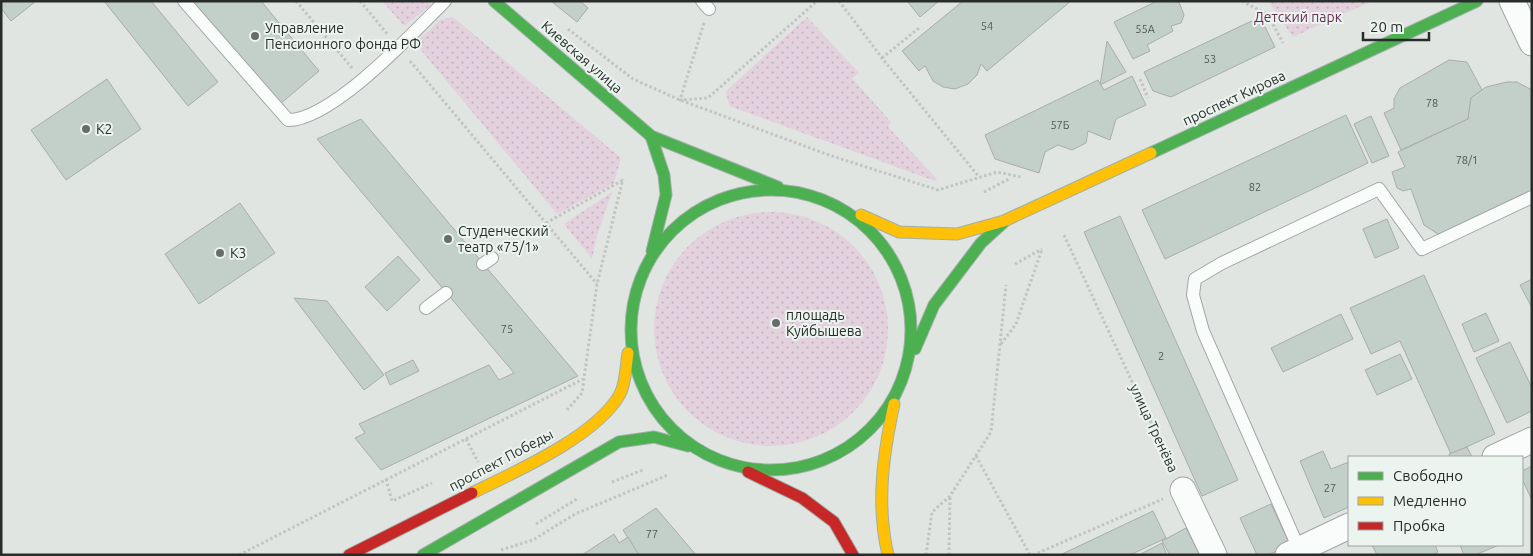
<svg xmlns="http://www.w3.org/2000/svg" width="1533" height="556" font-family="Ubuntu,sans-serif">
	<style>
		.grass { fill: url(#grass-dots) }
		.building { fill: #c3d0c9; stroke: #aaadab }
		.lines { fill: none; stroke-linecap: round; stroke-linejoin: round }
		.lane-casing { stroke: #a1a5a3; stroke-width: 14 }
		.street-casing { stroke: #a1a5a3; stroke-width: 27 }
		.fast-casing { stroke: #a0b0a9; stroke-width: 13 }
		.slow-casing { stroke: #a0b0a9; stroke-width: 13 }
		.jam-casing { stroke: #a0b0a9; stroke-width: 13 }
		.path { stroke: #c2c4c3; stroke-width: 3; stroke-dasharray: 2.5 2.5; stroke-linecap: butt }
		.lane { stroke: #fafbfb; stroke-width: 12 }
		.street { stroke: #fafbfb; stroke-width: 25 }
		.fast { stroke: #4caf50; stroke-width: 11 }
		.slow { stroke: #ffc107; stroke-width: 11 }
		.jam { stroke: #c62828; stroke-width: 11 }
		.poi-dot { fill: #686d6a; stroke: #ebf4ef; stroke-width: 2 }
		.labels { text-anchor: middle; stroke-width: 4; stroke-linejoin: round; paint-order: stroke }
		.number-label { font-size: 11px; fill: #4f5552 }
		.park-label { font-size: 14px; fill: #672d58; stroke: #ebf4ef }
		.poi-label { font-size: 14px; fill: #282c2a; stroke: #ebf4ef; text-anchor: start }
		.street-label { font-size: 14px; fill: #282c2a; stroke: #ebf4ef }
	</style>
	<defs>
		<pattern id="grass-dots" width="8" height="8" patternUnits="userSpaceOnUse" patternTransform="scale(1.25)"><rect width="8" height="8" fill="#e3d1de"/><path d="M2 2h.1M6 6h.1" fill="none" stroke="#c3b4bf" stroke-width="1.8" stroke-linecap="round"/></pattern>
	</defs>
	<rect width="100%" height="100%" fill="#e0e5e2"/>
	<g class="grass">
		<path d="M382,1H430L431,5L404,26Z"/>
		<path d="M1268,1H1372L1293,37Z"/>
		<path d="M453,17L621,158L614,183L557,214L415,43L440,20Z"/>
		<path d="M807,17L859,73L852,78L891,122L888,127L937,179L935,181L729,106L726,91Z"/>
		<path d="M612,192L596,239L592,259L564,224Z"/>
		<circle cx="771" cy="329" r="117"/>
	</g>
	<g class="building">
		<path d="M1,1H36L11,21L1,8Z"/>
		<path d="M104,1H151L218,82L188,106Z"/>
		<path d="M191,1H261L319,71L279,105Z"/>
		<path d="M551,1H580L588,8L577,22Z"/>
		<path d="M907,1H939L920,17Z"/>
		<path d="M963,1H1071L987,71L981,64L977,75L968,84L955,89L943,87L933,81L925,66L919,71L902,51Z"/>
		<path d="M1157,1L1179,2L1184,15L1181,23L1171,26L1173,31L1147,45L1150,51L1133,59L1114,22Z"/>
		<path d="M1260,17L1275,47L1171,97L1153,91L1144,72Z"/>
		<path d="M1107,41L1126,72L1100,85Z"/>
		<path d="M1449,60L1467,62L1482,90L1471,98L1468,119L1401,150L1384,113L1394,108V99L1400,88Z"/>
		<path d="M1132,76L1146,105L1116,119L1110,140L1088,131L1086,143L1072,150L1058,145L1045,152L1039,173L995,159L985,135L1098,80L1104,90Z"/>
		<path d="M107,79L141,129L66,180L31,130Z"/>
		<path d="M1507,82H1517L1532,90V193L1441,236L1424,225L1411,189L1403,191L1397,188L1392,172L1405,167L1398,152L1468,119L1471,98L1486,87Z"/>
		<path d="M1346,115L1368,163L1165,259L1142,210Z"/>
		<path d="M1371,116L1389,156L1372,163L1354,124Z"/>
		<path d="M361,119L578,376L381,470L355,438L365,433L359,424L489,365L499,380L514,373L317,139Z"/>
		<path d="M240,203L275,253L199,304L165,254Z"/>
		<path d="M1120,216L1238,480L1202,496L1084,232Z"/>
		<path d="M1387,219L1399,248L1375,258L1363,229Z"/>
		<path d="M398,256L420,280L387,311L365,287Z"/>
		<path d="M1424,275L1495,434L1451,454L1400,341L1371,354L1350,308Z"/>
		<path d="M1532,279V308L1520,285Z"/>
		<path d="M294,298L327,301L384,375L364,390Z"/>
		<path d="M1486,313L1499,341L1474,352L1462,324Z"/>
		<path d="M1341,314L1353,339L1283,372L1271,348Z"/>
		<path d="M1510,342L1532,388V411L1507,423L1476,358Z"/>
		<path d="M1400,354L1412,379L1377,395L1365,370Z"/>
		<path d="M413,360L419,371L390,385L385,373Z"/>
		<path d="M1467,447L1472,457H1450L1449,454Z"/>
		<path d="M1323,451L1331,469L1349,462V507L1324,518L1300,461Z"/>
		<path d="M1532,466V500L1522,479V471Z"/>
		<path d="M1271,504L1290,545L1268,555H1257L1240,518Z"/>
		<path d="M656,508L696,555H639L623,530Z"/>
		<path d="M1153,511L1166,538L1130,555H1060Z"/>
		<path d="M1186,528L1200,555H1170L1162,541Z"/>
		<path d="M614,534L619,543L628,537L639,555H582Z"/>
		<path d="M1162,543L1167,555H1139Z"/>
		<path d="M1372,545H1435L1438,552L1432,555H1377Z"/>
		<path d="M1460,545H1499L1475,555H1464Z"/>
	</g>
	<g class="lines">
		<defs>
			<g id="lane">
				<path d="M184,1L288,120C332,120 413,33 445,1"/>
				<path d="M702,1L709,9"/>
				<path d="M483,264L492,258"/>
				<path d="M426,308L446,293"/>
				<path d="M1299,549L1203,331L1193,295L1195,279L1222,263L1379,189L1422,249L1532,197"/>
			</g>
			<g id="street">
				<path d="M1512,1L1532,43"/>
				<path d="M1495,457L1532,440"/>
				<path d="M1183,490L1214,555"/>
				<path d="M1288,555L1349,526"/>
			</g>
			<g id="fast">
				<path d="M494,1L651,136L778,187"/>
				<path d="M651,136L664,175L666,195L652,251"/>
				<path d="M1151,153L1477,1"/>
				<circle cx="771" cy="330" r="140"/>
				<path d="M915,349L934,305L981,243L1004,222"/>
				<path d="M423,555L619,442L654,437L688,446"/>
			</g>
			<g id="slow">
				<path d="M861,215L899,232L957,234L1004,221L1151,153"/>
				<path d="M472,493C515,472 597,436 620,394C626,383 626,365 628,353"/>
				<path d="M888,555C876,504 883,455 894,404"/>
			</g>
			<g id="jam">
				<path d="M748,472L802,498L834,522L853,555"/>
				<path d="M349,555L472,493"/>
			</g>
		</defs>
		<use href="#lane" class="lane-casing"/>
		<use href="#street" class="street-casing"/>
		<use href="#fast" class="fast-casing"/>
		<use href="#slow" class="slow-casing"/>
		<use href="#jam" class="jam-casing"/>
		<g class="path">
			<path d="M296,1L352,68"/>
			<path d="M360,1L388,35"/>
			<path d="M839,1L882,58L979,177"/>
			<path d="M1242,1L1268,15L1283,43"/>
			<path d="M704,23L680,100L708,98L817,1"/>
			<path d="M568,29L633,79L680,100L829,155L938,190L997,172L1021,177"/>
			<path d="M882,58L919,28"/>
			<path d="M410,61L597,284"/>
			<path d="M1140,79L1148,98"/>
			<path d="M984,192L1009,179"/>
			<path d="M546,223L623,180"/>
			<path d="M1064,235L1173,470"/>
			<path d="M1015,264L1042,249"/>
			<path d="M1001,344L1016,324L1042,249"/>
			<path d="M567,410L582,393L597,284L623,179"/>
			<path d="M466,439L478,462"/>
			<path d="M976,456L1030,555"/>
			<path d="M386,479L392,501L432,483"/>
			<path d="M612,482L643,470"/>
			<path d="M536,524L577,499"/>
			<path d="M501,550L533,540L575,514L668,475"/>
			<path d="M239,555L583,379"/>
			<path d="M926,555L932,512L950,496L991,432L1006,285"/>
			<path d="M949,555L950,497"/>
			<path d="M1033,555L1163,499"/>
		</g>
		<use href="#lane" class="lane"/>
		<use href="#street" class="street"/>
		<use href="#fast" class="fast"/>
		<use href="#slow" class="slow"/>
		<use href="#jam" class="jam"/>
	</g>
	<g class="poi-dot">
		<circle cx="255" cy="36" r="5"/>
		<circle cx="86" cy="129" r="5"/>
		<circle cx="448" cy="239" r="5"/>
		<circle cx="220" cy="253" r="5"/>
		<circle cx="776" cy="323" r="5"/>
	</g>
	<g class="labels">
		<g class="number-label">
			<text x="987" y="30">54</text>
			<text x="1145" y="33">55А</text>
			<text x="1210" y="63">53</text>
			<text x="1432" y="107">78</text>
			<text x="1060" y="129">57Б</text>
			<text x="1467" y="164">78/1</text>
			<text x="1255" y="191">82</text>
			<text x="507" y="333">75</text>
			<text x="1161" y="360">2</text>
			<text x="1330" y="492">27</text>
			<text x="652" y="538">77</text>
		</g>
		<g class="park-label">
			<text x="1298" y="22">Детский парк</text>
		</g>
		<g class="poi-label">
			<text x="265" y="33">Управление<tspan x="265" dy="16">Пенсионного фонда РФ</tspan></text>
			<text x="96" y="134">К2</text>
			<text x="458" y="236">Студенческий<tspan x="458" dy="16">театр «75/1»</tspan></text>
			<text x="230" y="258">К3</text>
			<text x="786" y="320">площадь<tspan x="786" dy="16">Куйбышева</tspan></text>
		</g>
		<g class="street-label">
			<text transform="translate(582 57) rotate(41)" y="5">Киевская улица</text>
			<text transform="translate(1234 98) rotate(-25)" y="5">проспект Кирова</text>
			<text transform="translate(1154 428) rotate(65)" y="5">улица Тренёва</text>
			<text transform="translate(501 460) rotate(-28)" y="5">проспект Победы</text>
		</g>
	</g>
	<rect width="1533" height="556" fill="none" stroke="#282c2a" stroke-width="5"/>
	<rect x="1348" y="456" width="175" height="90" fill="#ebf4ef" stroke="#9da4a0"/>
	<rect x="1358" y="472" width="25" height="8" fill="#4caf50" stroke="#9da4a0"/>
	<text x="1393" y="481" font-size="15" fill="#282c2a">Свободно</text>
	<rect x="1358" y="497" width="25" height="8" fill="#ffc107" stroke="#9da4a0"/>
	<text x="1393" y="506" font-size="15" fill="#282c2a">Медленно</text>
	<rect x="1358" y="522" width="25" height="8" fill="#c62828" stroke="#9da4a0"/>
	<text x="1393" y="531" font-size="15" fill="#282c2a">Пробка</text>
	<path d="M1363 32v8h66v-8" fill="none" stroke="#282c2a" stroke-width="2.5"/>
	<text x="1370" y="32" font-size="15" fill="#282c2a" stroke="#ebf4ef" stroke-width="4" paint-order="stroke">20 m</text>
</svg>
